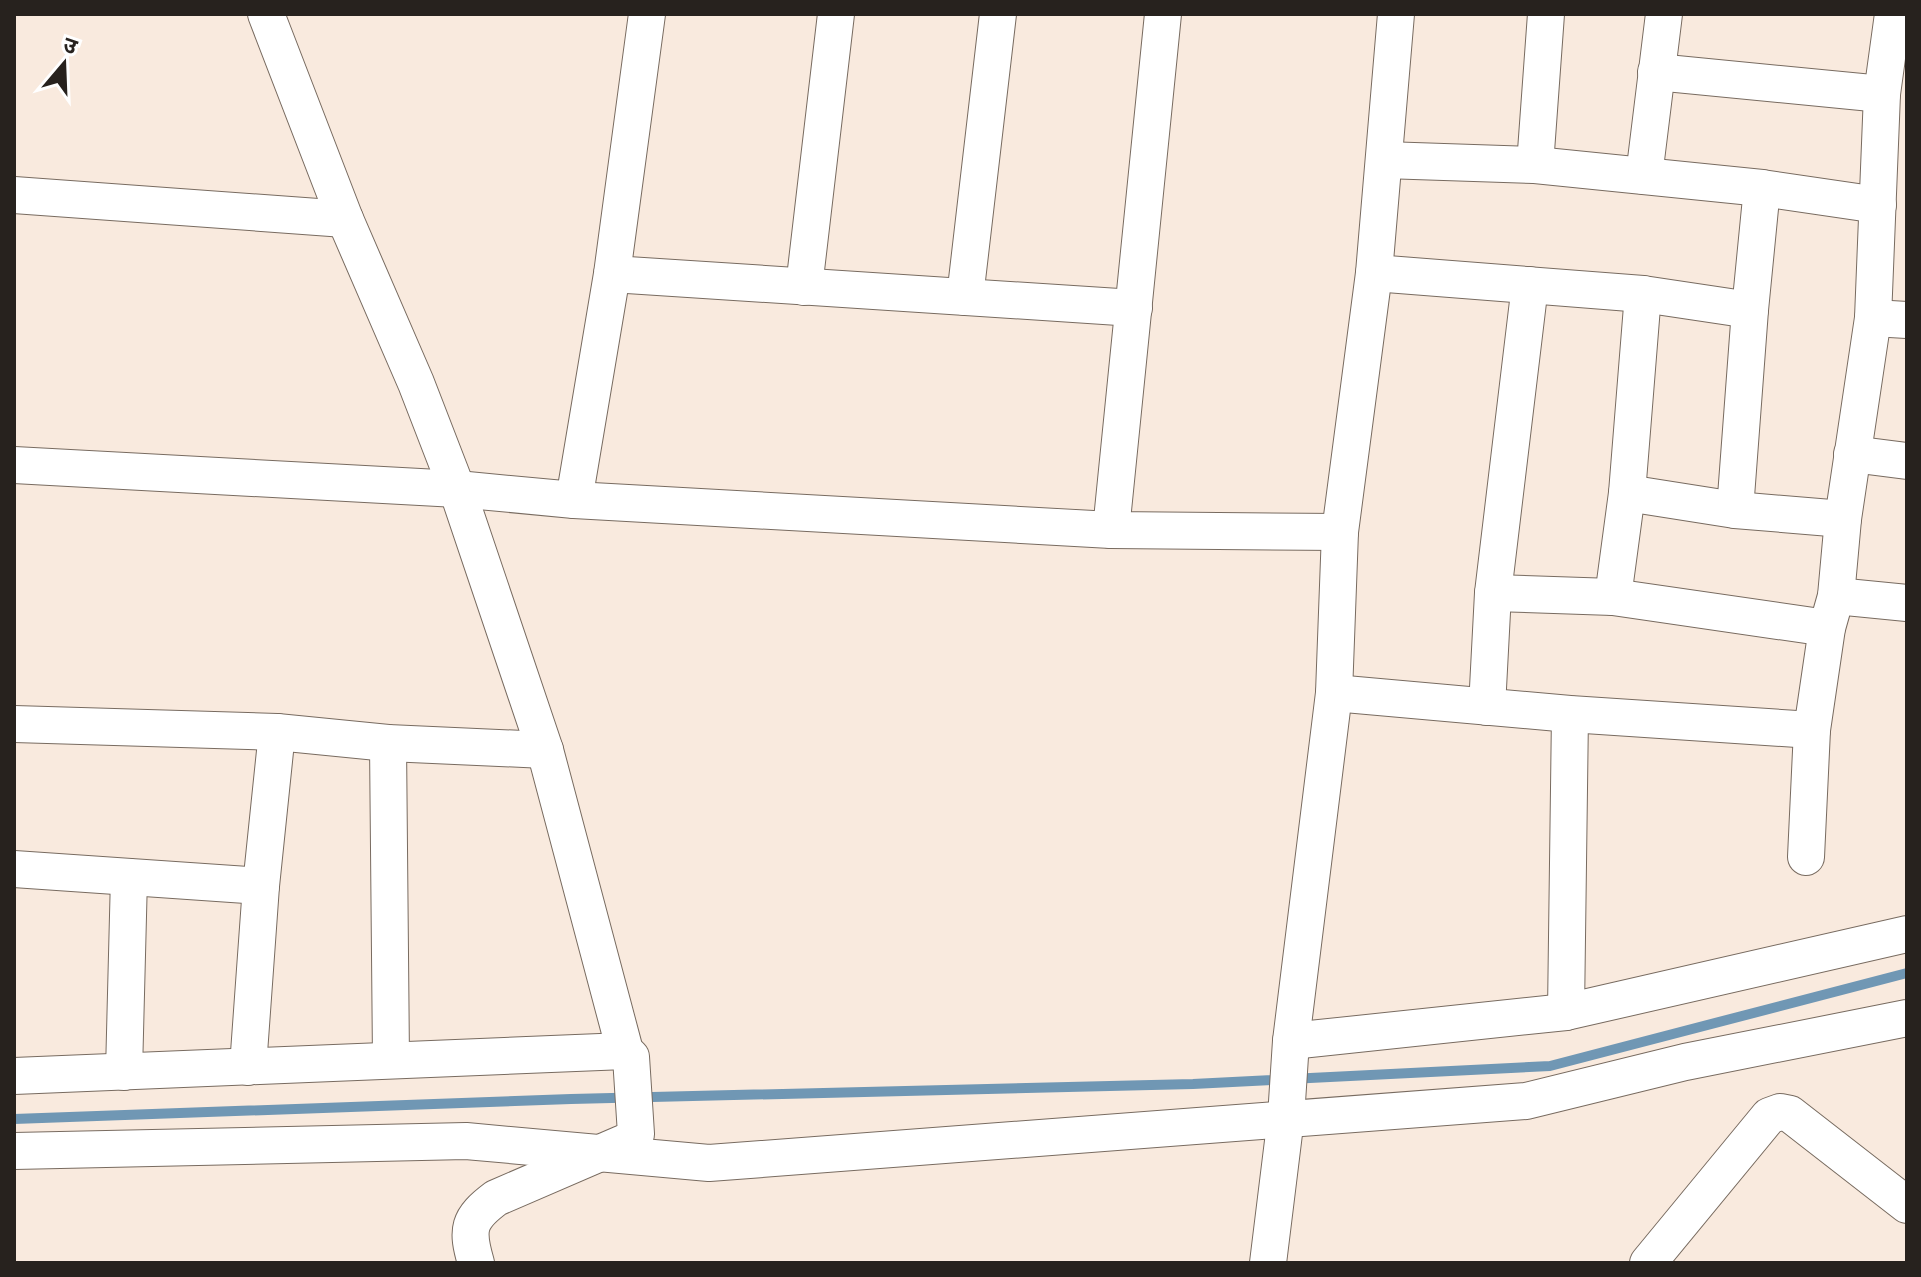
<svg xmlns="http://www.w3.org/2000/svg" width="1921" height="1277" font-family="'Crimson Pro','Noto Sans Devanagari',serif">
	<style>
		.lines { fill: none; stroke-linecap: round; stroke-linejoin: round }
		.stream { stroke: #7097b4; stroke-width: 10 }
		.minor-casing { stroke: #786b60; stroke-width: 38 }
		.minor { stroke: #fff; stroke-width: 36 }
	</style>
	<rect width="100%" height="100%" fill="#f9eade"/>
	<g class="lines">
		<path class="stream" d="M14,1119L571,1099L1193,1084L1550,1066L1907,973"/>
		<defs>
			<g id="minor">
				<path d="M266,14L345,219L416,383L457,489L545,750L625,1051L631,1057L636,1134L628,1141L496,1198C468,1219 466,1229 476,1263"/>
				<path d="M1656,72L1882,94"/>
				<path d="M1384,160L1535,165L1762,188L1878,205"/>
				<path d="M1535,165L1546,14"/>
				<path d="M1644,176L1664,14"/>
				<path d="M14,195L345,219"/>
				<path d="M1374,273L1643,294L1750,310"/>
				<path d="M612,274L1134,308"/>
				<path d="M804,287L836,14"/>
				<path d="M965,297L998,14"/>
				<path d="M1873,318L1907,320"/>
				<path d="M1852,454L1907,461"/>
				<path d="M14,465L457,489L574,500L1111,530L1340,532"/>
				<path d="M1627,493L1735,510L1843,519"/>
				<path d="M574,500L612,274L647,14"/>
				<path d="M1735,510L1750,310L1762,188"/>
				<path d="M1111,530L1163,14"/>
				<path d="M1493,593L1613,597L1827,628"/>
				<path d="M1836,596L1907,603"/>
				<path d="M1613,597L1627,493L1643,294"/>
				<path d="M1334,693L1570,714L1812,730"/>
				<path d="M1487,707L1493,593L1530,285"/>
				<path d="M14,724L277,732L388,743L545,750"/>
				<path d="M388,743L391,1060"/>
				<path d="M1806,857L1812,730L1827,628L1836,596L1843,519L1873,318L1882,94L1893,14"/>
				<path d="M14,869L261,886"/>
				<path d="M1566,1012L1570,714"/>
				<path d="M1291,1041L1566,1012L1907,934"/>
				<path d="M248,1067L261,886L277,732"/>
				<path d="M124,1072L129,877"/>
				<path d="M14,1076L625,1051"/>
				<path d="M14,1151L466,1141L709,1163L1526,1101L1685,1062L1907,1018"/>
				<path d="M1268,1263L1286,1117L1291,1041L1334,693L1340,532L1374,273L1396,14"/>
				<path d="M1648,1263L1769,1116L1780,1112L1790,1114L1907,1205"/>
			</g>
		</defs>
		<use href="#minor" class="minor-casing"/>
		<use href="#minor" class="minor"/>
	</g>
	<rect width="1921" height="1277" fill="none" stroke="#27221e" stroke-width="32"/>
	<g transform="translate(64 64) rotate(19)" stroke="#ffffff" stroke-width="6" paint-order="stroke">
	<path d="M0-6L14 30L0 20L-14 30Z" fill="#27221e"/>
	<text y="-12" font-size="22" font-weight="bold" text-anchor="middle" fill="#27221e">उ</text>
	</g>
</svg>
